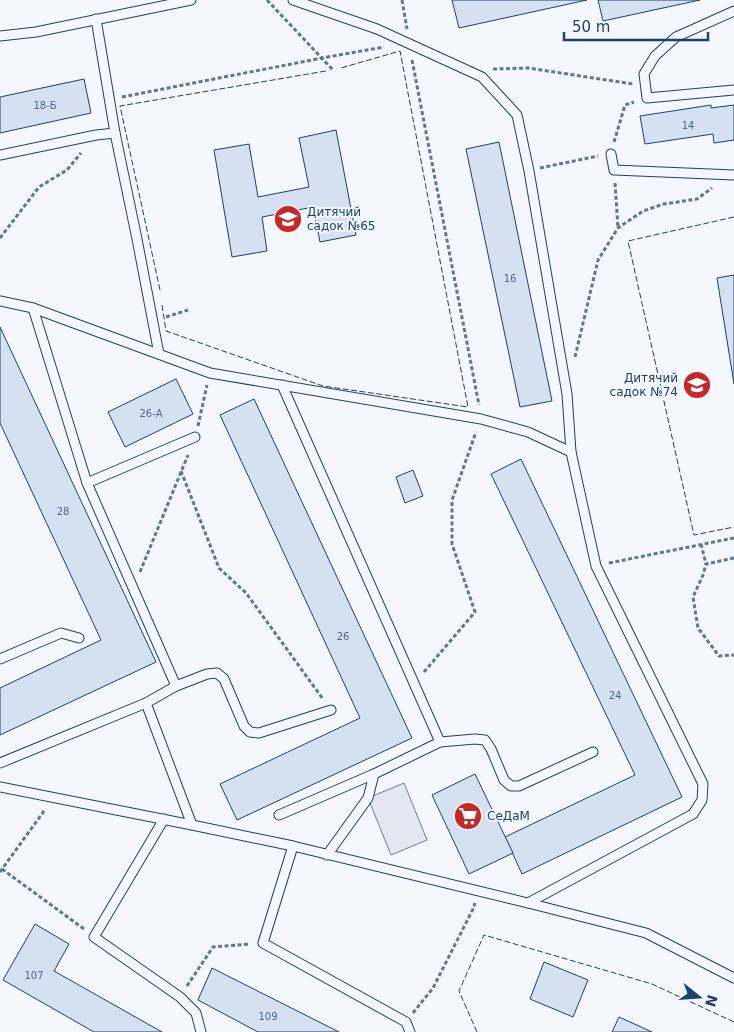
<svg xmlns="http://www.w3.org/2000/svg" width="734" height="1032" font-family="'DejaVu Sans',sans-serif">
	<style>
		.parking { fill: #e3e8f0; stroke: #687fa3 }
		.building { fill: #d5e0f0; stroke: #1d3f73 }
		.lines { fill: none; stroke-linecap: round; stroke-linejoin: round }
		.service-casing { stroke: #1d3f73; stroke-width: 11 }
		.path { stroke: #5e769c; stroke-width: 3; stroke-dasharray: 4 2.5; stroke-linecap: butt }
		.service { stroke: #f4f7fb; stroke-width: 9 }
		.fence { stroke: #1d3f73; stroke-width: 1; stroke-dasharray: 6 2.5; stroke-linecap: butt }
		.labels { text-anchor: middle; stroke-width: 4; stroke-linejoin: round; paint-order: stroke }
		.number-label { font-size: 10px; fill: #4b6792 }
		.poi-label { font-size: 12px; fill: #1d3f73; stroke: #f4f7fb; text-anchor: start }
	</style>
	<rect width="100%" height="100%" fill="#f4f7fb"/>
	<path class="parking" d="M404,783L427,840L391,855L368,798Z"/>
	<g class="building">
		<path d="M452,0H587L459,28Z"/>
		<path d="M598,0H700L603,21Z"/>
		<path d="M84,79L91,113L0,133V97Z"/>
		<path d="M711,105V108L734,105V140L714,143L713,134L645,144L640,116Z"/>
		<path d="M336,130L356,235L320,242L313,207L262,217L267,251L232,257L214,150L249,144L258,197L309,187L299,138Z"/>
		<path d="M499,142L552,401L520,407L466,149Z"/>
		<path d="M734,275V384L717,278Z"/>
		<path d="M0,327L156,662L0,735V688L101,640L0,423Z"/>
		<path d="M176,379L193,414L125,447L108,412Z"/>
		<path d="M254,399L412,738L237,820L220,784L360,718L220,415Z"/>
		<path d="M521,459L682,797L522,874L505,837L635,775L491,474Z"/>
		<path d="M413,470L423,496L405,503L396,477Z"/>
		<path d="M475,774L513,853L469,874L432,795Z"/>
		<path d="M35,924L69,944L54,971L162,1032H94L3,980Z"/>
		<path d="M544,962L588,980L573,1017L530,999Z"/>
		<path d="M212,968L339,1032H258L198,1000Z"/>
		<path d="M619,1017L652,1032H612Z"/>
	</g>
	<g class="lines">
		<defs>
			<g id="service">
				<path d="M293,0L377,29L482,77L517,115L529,171L567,394L571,452"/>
				<path d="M734,11L676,37L655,56L644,74L647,98L734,90"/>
				<path d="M96,19L115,133L137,239L159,354"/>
				<path d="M0,36L36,32L191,0"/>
				<path d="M611,154L614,170L734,175"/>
				<path d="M0,155L96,135L115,133"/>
				<path d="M0,301L33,308L210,373L481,419L528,432L571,452L596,566L703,784L702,800L693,814L528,903"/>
				<path d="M87,483L195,437"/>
				<path d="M0,659L61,633L79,638"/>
				<path d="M176,686L207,674L217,673L224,679L244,726L250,732L259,733L331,710"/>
				<path d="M146,703L192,825"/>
				<path d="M440,742L475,739L485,740L491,749L504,780L511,786H519L593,752"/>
				<path d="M0,763L146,703L176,686L87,483L33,308"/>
				<path d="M0,787L192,825L293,846L528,903L646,933L734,978"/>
				<path d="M279,815L374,774L440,742L282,385"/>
				<path d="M164,819L94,937L180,997L196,1013L201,1032"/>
				<path d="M293,846L263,943L406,1022L410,1032"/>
				<path d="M327,855L368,798L374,774"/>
			</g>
		</defs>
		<use href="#service" class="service-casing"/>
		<g class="path">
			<path d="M267,0L333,70"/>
			<path d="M402,0L407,29"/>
			<path d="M412,60L479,405"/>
			<path d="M493,69L528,68L633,84"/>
			<path d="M122,97L322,58L384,47"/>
			<path d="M614,142L625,105L634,102"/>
			<path d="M540,168L598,156"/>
			<path d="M615,183L618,228"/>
			<path d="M0,238L39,187L67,170L81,153"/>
			<path d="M166,317L188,310"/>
			<path d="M575,357L598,260L618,228L643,211L664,204L697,199L712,188"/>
			<path d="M198,426L207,385"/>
			<path d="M181,471L219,568L246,593L323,699"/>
			<path d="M701,544L706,564"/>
			<path d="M734,558L706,564L703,575L693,597L698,628L719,656L734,655"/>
			<path d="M609,563L734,538"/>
			<path d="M140,572L188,455"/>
			<path d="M424,672L475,612L452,544V500L476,432"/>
			<path d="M2,869L84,929"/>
			<path d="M0,872L44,811"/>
			<path d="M187,986L213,947L250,944"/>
			<path d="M413,1013L433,988L473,909L475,903"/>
		</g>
		<use href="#service" class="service"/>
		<g class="fence">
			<path d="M734,217L628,241L694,535L734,527"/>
			<path d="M160,290L120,106L326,71"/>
			<path d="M162,305L166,331L323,386L468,407L400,51L341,68"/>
			<path d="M477,1032L459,991L484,935L652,984L734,1022"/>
		</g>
	</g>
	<defs>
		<symbol id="school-disc" viewBox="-11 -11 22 22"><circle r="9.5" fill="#c62828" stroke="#f4f7fb"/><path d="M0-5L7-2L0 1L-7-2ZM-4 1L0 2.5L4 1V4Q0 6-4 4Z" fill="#fff"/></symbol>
		<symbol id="supermarket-disc" viewBox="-11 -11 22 22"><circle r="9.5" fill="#c62828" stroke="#f4f7fb"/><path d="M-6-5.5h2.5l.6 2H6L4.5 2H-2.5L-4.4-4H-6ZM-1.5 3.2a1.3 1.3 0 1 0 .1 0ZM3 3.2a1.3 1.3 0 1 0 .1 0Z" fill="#fff"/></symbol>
	</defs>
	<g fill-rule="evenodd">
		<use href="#school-disc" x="272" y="203" width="32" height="32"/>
		<use href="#school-disc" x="681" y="369" width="32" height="32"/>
		<use href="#supermarket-disc" x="452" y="800" width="32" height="32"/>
	</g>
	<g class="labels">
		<g class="number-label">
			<text x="45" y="109">18-Б</text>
			<text x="688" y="129">14</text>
			<text x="510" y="282">16</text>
			<text x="151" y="417">26-А</text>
			<text x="63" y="515">28</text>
			<text x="343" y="640">26</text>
			<text x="615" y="699">24</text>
			<text x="34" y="979">107</text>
			<text x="268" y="1020">109</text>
		</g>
		<g class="poi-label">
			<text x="307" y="216">Дитячий<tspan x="307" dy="14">садок №65</tspan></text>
			<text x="678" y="382" text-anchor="end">Дитячий<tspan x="678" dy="14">садок №74</tspan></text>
			<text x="487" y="820">СеДаМ</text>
		</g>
	</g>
	<g transform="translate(699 997) rotate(107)" stroke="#f4f7fb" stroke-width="4" paint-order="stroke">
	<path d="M0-4L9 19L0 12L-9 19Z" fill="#1d3f73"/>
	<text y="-8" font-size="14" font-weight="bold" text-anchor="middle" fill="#1d3f73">N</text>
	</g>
	<path d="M564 32v8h144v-8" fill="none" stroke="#1d3f73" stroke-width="2.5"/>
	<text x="572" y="32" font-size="15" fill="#1d3f73" stroke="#f4f7fb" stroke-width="4" paint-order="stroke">50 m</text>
</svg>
